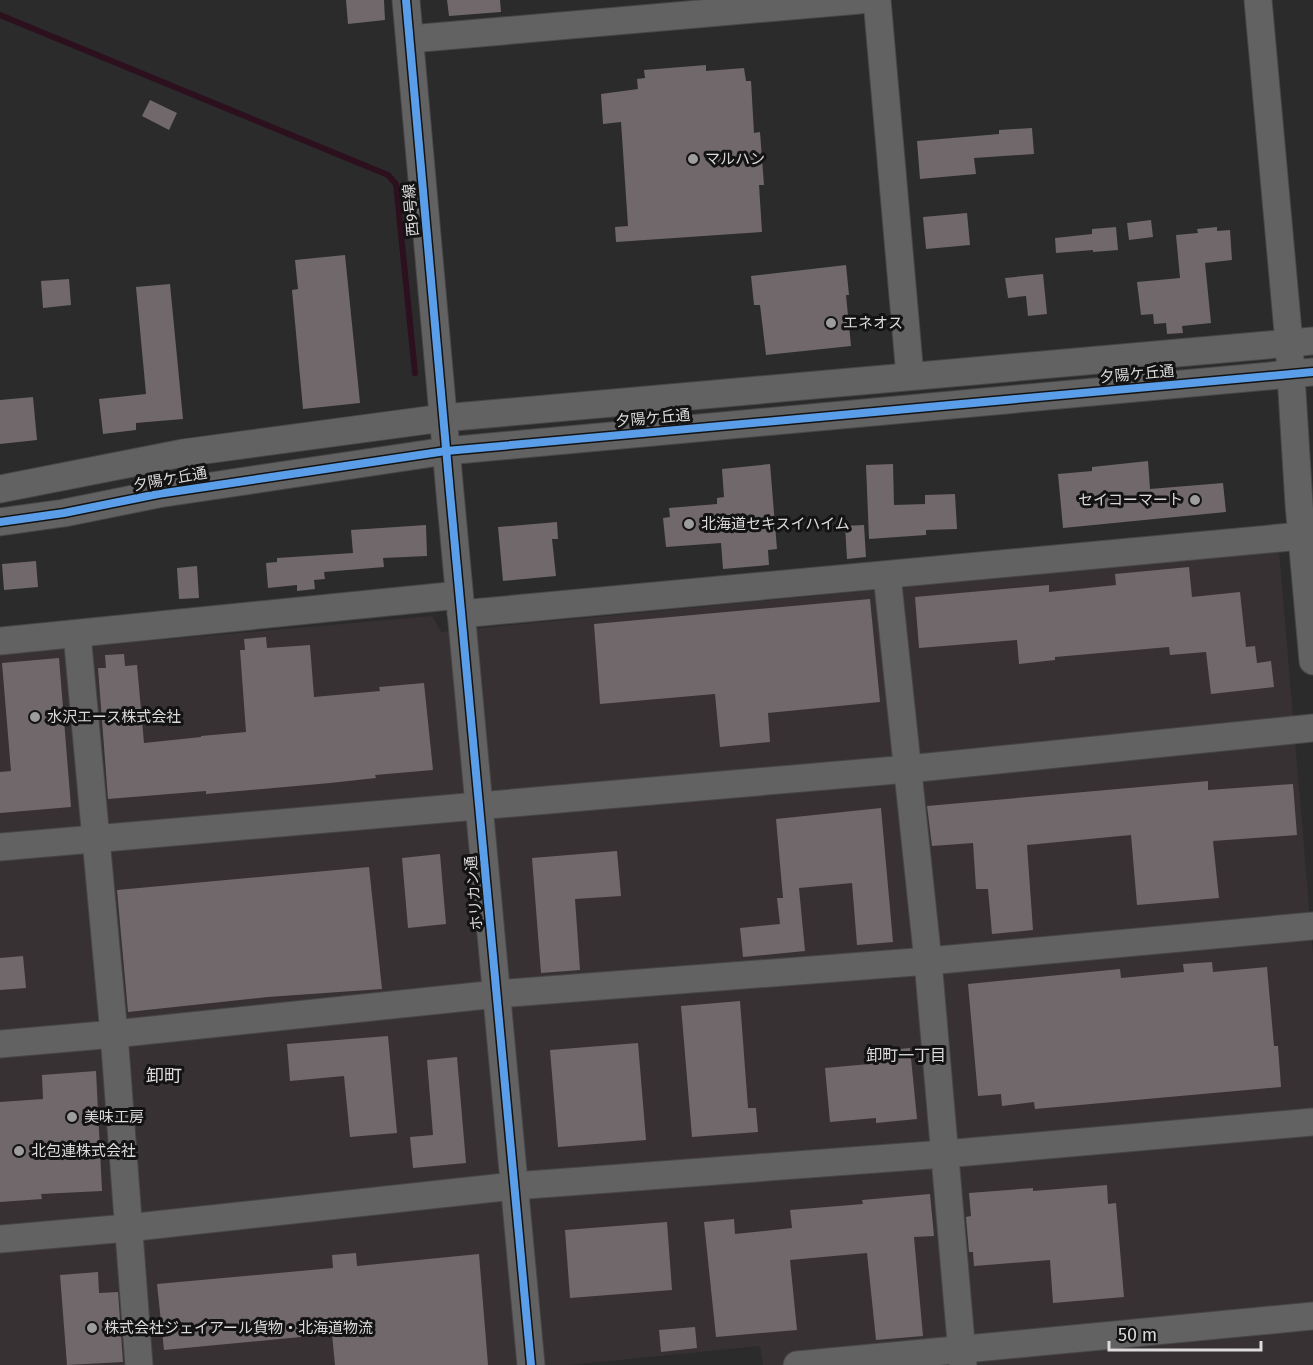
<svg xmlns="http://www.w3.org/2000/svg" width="1313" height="1365" font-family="'Fira Sans','Noto Sans JP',sans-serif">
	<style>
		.built { fill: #383134 }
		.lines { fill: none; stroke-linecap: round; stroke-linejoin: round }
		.stream { stroke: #2c101e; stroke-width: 6 }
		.building { fill: #70686b }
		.minor-casing { stroke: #484748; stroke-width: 29 }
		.minor { stroke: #636262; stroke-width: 27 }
		.cycleway-casing { stroke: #141313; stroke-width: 11 }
		.cycleway { stroke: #5a9eea; stroke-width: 8 }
		.poi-dot { fill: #9e9d9d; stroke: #141313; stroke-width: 2 }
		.labels { text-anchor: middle; stroke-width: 6; stroke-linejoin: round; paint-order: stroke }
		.poi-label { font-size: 15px; fill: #dcdadb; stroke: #141313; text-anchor: start }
		.street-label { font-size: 15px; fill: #dcdadb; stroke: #141313 }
		.neighbourhood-label { font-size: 16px; fill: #dddadb; stroke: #141313 }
		.quarter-label { font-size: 18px; fill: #dddadb; stroke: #141313 }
	</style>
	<rect width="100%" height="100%" fill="#2b2b2b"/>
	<path class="built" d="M1279,551L1313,954V1365H763L760,1346L569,1365H0V654L432,616L441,632Z"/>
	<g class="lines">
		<path class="stream" d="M0,15L388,175L396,184L415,373"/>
	</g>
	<g class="building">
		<path d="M346,0H384L385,20L348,24Z"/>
		<path d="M447,0H500L501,12L449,16Z"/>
		<path d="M706,65V71L744,68L746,81H751L754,133L760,132L764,185H759L762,232L616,242L615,227L628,226L621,122L603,124L601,94L638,89L637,79L645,78L644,70Z"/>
		<path d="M150,100L177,113L169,130L142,116Z"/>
		<path d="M1032,128L1034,154L974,158L976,174L920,179L917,141L999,134V130Z"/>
		<path d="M967,213L970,245L926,249L923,217Z"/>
		<path d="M1151,220L1153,237L1129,240L1127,223Z"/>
		<path d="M1116,227L1118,250L1093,252V250L1056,253L1055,238L1092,234V229Z"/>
		<path d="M1217,227V231L1230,230L1232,260L1205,263L1211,323L1182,326L1183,333L1167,334L1166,323L1154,324L1153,314L1141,315L1137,282L1180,278L1176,235L1198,233L1197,229Z"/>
		<path d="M345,255L360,403L303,409L292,290L298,289L295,260Z"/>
		<path d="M846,265L849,295H846L851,346L766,355L760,305H754L751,276Z"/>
		<path d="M1043,274L1047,314L1028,316L1026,296L1008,298L1005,278Z"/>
		<path d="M69,279L71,305L43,308L41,281Z"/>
		<path d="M170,284L183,419L136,423V430L103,434L99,399L146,394L136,287Z"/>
		<path d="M33,397L37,440L0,444V400Z"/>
		<path d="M1148,461L1150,489L1223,483L1226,512L1063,528L1058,474L1092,471V467Z"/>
		<path d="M770,464L777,549L768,550L769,565L723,569L721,543L666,547L663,518L670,517L669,508L717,504V498L724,497L722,469Z"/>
		<path d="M893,464L894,505L925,504V495L955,494L957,529L926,530V535L869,539L866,465Z"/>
		<path d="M557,522L558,539H552L556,576L503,581L498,527Z"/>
		<path d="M426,525L427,556L383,558L384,567L324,572L325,579L314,580L315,589L297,591V585L268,588L266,563L277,562V558L353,553L351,530Z"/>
		<path d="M864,525L866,557L847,559L845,526Z"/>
		<path d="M36,561L38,587L4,590L2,564Z"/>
		<path d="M197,566L199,598L179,599L177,568Z"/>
		<path d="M1189,567L1192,597L1240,592L1246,647L1255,646L1257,663L1271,661L1274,687L1211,694L1206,652L1170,655L1169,647L1055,657V660L1019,664L1017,640L919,648L915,597L1049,585V592L1116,585L1115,574Z"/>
		<path d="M870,599L880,702L768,713L770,742L720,747L715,694L600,704L594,624Z"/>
		<path d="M266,637L267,648L310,645L314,697L380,691L379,687L424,683L433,770L375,775L376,778L330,783L206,794V791L108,799L98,668H106L105,655L124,654L125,666L137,665L144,743L201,737V736L246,732L240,650H245L244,639Z"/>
		<path d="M59,658L71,807L0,813V772L11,771L2,663Z"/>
		<path d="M1208,781V790L1293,784L1297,835L1213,841L1219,898L1137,905L1131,835L1027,845L1033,930L992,934L988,889H976L973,843L932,846L927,806Z"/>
		<path d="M881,808L893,942L857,945L852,883L799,888L805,951L743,957L740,928L780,924L777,898H783L776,819Z"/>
		<path d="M617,851L621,896L575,899L580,970L541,973L532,858Z"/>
		<path d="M440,854L446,924L408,928L402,858Z"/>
		<path d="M369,867L382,989L268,997L128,1012L117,890Z"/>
		<path d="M23,956L26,988L0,990V958Z"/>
		<path d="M1212,962L1213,972L1267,967L1274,1046H1278L1281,1087L1035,1109L1034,1102L1002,1106L1001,1094L978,1096L968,984L1120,969L1121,978L1184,972L1183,964Z"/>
		<path d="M740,1001L748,1108H756L758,1132L692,1137L681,1006Z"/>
		<path d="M388,1036L397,1133L350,1137L344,1076L290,1081L287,1044Z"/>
		<path d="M638,1043L646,1140L558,1147L550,1050Z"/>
		<path d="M910,1048L917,1119L876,1123V1118L830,1122L825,1068L869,1064L868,1052Z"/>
		<path d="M457,1057L466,1163L413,1168L410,1137L433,1135L427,1060Z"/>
		<path d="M96,1071L102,1191L41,1194L42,1199L0,1202V1102L43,1099L42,1075Z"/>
		<path d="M1107,1185L1108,1204L1116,1203L1124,1297L1053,1303L1050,1260L974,1266L973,1252H969L966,1217L971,1216L969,1193L1033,1188V1191Z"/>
		<path d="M930,1194L934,1236L914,1237L923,1336L876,1340L867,1253L790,1260L797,1330L716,1337L704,1222L734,1219L735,1234L792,1228L790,1210L863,1204L862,1200Z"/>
		<path d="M667,1222L672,1290L570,1298L565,1230Z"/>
		<path d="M356,1253L357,1266L479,1254L488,1365H335L332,1334L164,1350L157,1284L333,1268L332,1255Z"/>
		<path d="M98,1272L99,1293L118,1292L123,1362L67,1365L60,1275Z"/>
		<path d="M695,1327L697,1348L661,1352L659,1330Z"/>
	</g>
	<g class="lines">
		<defs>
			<g id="minor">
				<path d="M406,0L450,493L531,1365"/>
				<path d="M877,0L910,376"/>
				<path d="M1258,0L1289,343L1299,504L1313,661"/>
				<path d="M410,39L860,0"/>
				<path d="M0,489L183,453L443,418L1313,341"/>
				<path d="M0,522L64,513L158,494L446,451L1313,372"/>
				<path d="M887,575L928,961L963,1365"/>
				<path d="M461,614L1301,536"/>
				<path d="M77,634L114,1034L139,1365"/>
				<path d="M0,641L459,595"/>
				<path d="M0,847L908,769L1313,728"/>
				<path d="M0,1044L114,1034L497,994L928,961L1313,926"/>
				<path d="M0,1239L127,1228L514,1186L944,1154L1313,1122"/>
				<path d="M797,1365L1313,1316"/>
			</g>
		</defs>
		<use href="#minor" class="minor-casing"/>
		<use href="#minor" class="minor"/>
		<defs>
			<g id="cycleway">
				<path d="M406,0L450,493L531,1365"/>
				<path d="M0,522L64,513L158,494L446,451L1313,372"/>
			</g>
		</defs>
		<use href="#cycleway" class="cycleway-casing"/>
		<use href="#cycleway" class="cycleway"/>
	</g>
	<g class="poi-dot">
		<circle cx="693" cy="159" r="6"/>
		<circle cx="831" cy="323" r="6"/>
		<circle cx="1195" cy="500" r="6"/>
		<circle cx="689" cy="524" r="6"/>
		<circle cx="35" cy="717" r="6"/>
		<circle cx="72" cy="1117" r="6"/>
		<circle cx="19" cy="1151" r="6"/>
		<circle cx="92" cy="1328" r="6"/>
	</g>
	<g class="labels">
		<g class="poi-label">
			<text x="705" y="164">マルハン</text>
			<text x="843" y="328">エネオス</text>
			<text x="1183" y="505" text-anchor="end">セイコーマート</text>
			<text x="701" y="529">北海道セキスイハイム</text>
			<text x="47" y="722">水沢エース株式会社</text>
			<text x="84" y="1122">美味工房</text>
			<text x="31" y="1156">北包連株式会社</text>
			<text x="104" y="1333">株式会社ジェイアール貨物・北海道物流</text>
		</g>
		<g class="street-label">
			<text transform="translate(411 210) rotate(-95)" y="5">西9号線</text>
			<text transform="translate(1137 374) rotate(-5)" y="5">夕陽ケ丘通</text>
			<text transform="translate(653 418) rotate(-5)" y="5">夕陽ケ丘通</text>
			<text transform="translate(170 479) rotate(-10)" y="5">夕陽ケ丘通</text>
			<text transform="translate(474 893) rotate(-95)" y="5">ホリカン通</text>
		</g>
		<g class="neighbourhood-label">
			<text x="906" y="1061">卸町一丁目</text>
		</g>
		<g class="quarter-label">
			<text x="164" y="1082">卸町</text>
		</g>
	</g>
	<path d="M1109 1341v9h152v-9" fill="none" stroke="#dcdadb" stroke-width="3"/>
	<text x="1118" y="1341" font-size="18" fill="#dcdadb" stroke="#141313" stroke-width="4.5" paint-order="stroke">50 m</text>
</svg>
